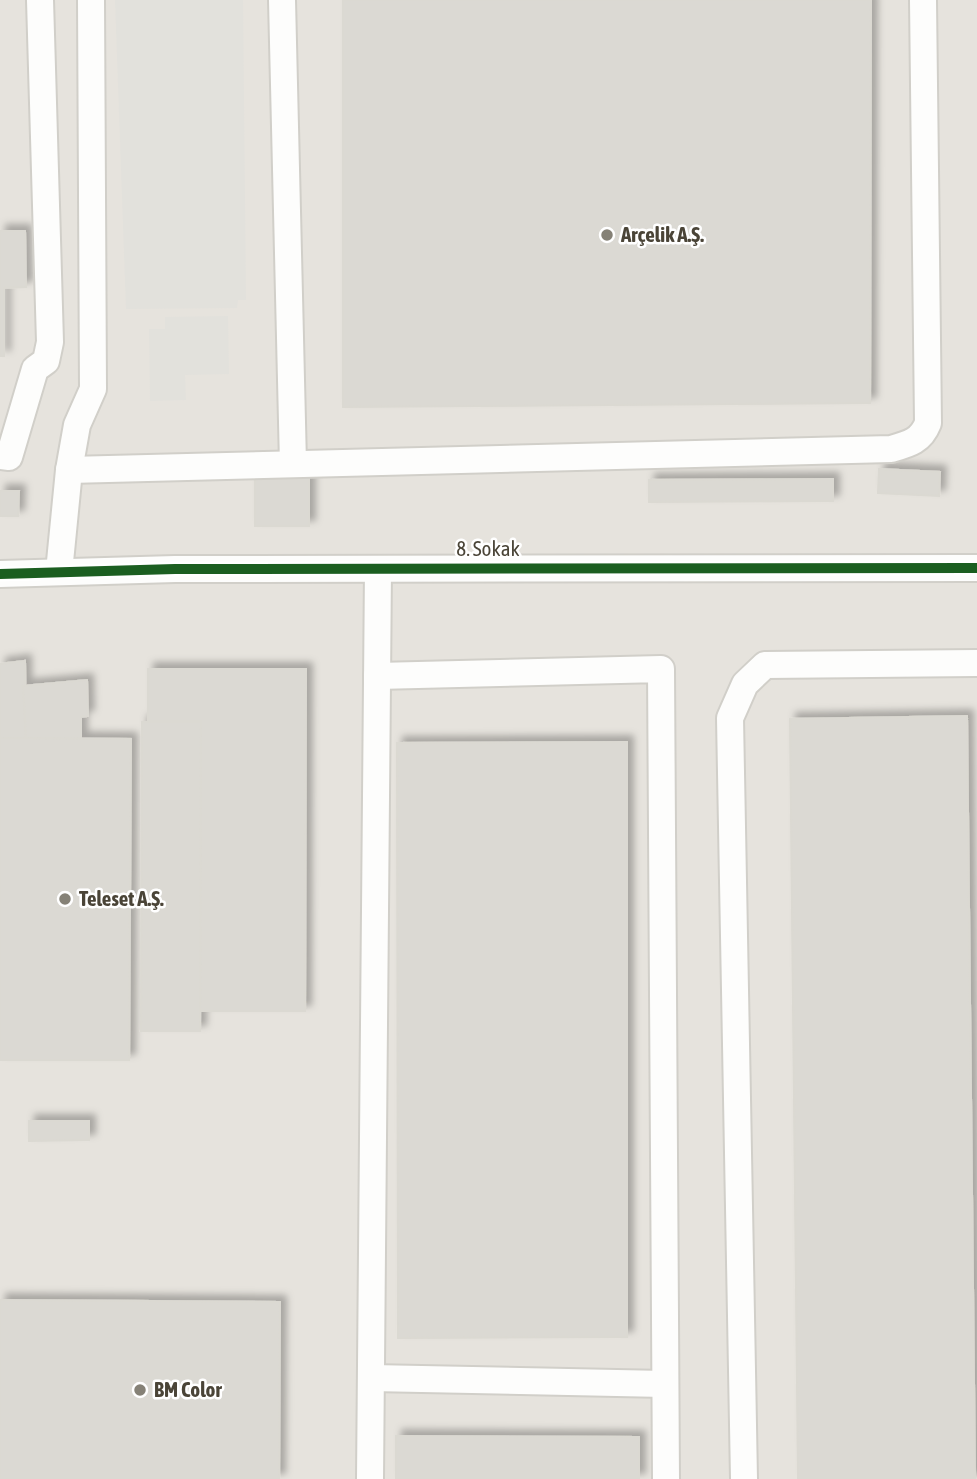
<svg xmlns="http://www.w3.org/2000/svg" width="977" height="1479" font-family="'Asap Condensed',sans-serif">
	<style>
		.industrial { fill: #e6e3dd }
		.parking { fill: #e2e1dc }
		.building { fill: #dbd9d3; stroke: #dbd9d2; stroke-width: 2; filter: url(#shadow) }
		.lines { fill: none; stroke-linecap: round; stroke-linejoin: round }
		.minor-casing { stroke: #d1cfc9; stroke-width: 30 }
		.minor { stroke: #fdfdfc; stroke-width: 26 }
		.cycleway-casing { stroke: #fff; stroke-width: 15 }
		.cycleway { stroke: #1b5e20; stroke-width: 10 }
		.poi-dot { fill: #858176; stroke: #fff; stroke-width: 2.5 }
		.labels { text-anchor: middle; stroke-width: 5; stroke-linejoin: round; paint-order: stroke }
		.poi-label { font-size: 21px; font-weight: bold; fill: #4a4437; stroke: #fff; text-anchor: start }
		.street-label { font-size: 21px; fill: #4a4437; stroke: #fff }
	</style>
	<defs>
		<filter id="shadow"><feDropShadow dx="6" dy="-6" stdDeviation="3.5" flood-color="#0004"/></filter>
	</defs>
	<rect width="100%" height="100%" fill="#f3f2ec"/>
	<rect class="industrial" x="0" y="0" width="977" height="1479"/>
	<g class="parking">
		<path d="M115,0H243L246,300H238L237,308L126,309Z"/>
		<path d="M228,316L229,374L185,375L186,400L150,401L149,329H165V317Z"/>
	</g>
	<g class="building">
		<path d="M343,0H871L870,403L343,407Z"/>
		<path d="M0,231H25L26,287L4,288V356H0Z"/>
		<path d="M879,469L940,472L939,496L878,493Z"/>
		<rect x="255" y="476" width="54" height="50"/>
		<path d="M833,479V501L649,502V480Z"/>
		<path d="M0,491H19L18,516H0Z"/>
		<path d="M25,661L26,738H0V664Z"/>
		<path d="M148,669H306L305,1011H200L201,721H148Z"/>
		<path d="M87,680L88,716L81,717V739L26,738L23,686Z"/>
		<path d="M967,716L975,1479H798L790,719Z"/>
		<path d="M142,722H201L200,1031H141Z"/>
		<path d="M0,738L131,739L129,1060H0Z"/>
		<path d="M627,742V1337L398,1338L397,743Z"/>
		<path d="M29,1121H89V1140L29,1141Z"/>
		<path d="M0,1300L280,1302L279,1479H0Z"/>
		<path d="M396,1436L639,1437V1479H396Z"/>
	</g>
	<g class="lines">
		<defs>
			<g id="minor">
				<path d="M282,0L293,464"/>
				<path d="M0,456L9,457L35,369L46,361L50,342L40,0"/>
				<path d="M69,470L891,449C909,444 921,441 928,423L923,0"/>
				<path d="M59,572L69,470L77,425L93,389L91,0"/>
				<path d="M0,574L175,569L977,568"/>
				<path d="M377,676L661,669L666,1479"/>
				<path d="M371,1378L665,1384"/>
				<path d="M370,1479L378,569"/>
				<path d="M744,1479L730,718L745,684L765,665L977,663"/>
			</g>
		</defs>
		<use href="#minor" class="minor-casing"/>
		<use href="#minor" class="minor"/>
		<defs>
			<path id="cycleway" d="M0,574L175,569L977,568"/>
		</defs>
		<use href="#cycleway" class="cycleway-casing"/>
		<use href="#cycleway" class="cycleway"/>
	</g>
	<g class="poi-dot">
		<circle cx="607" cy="235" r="7"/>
		<circle cx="65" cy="899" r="7"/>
		<circle cx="140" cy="1390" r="7"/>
	</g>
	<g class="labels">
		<g class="poi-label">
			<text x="621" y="242">Arçelik A.Ş.</text>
			<text x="79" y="906">Teleset A.Ş.</text>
			<text x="154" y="1397">BM Color</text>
		</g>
		<g class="street-label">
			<text x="488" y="556">8. Sokak</text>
		</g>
	</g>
</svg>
